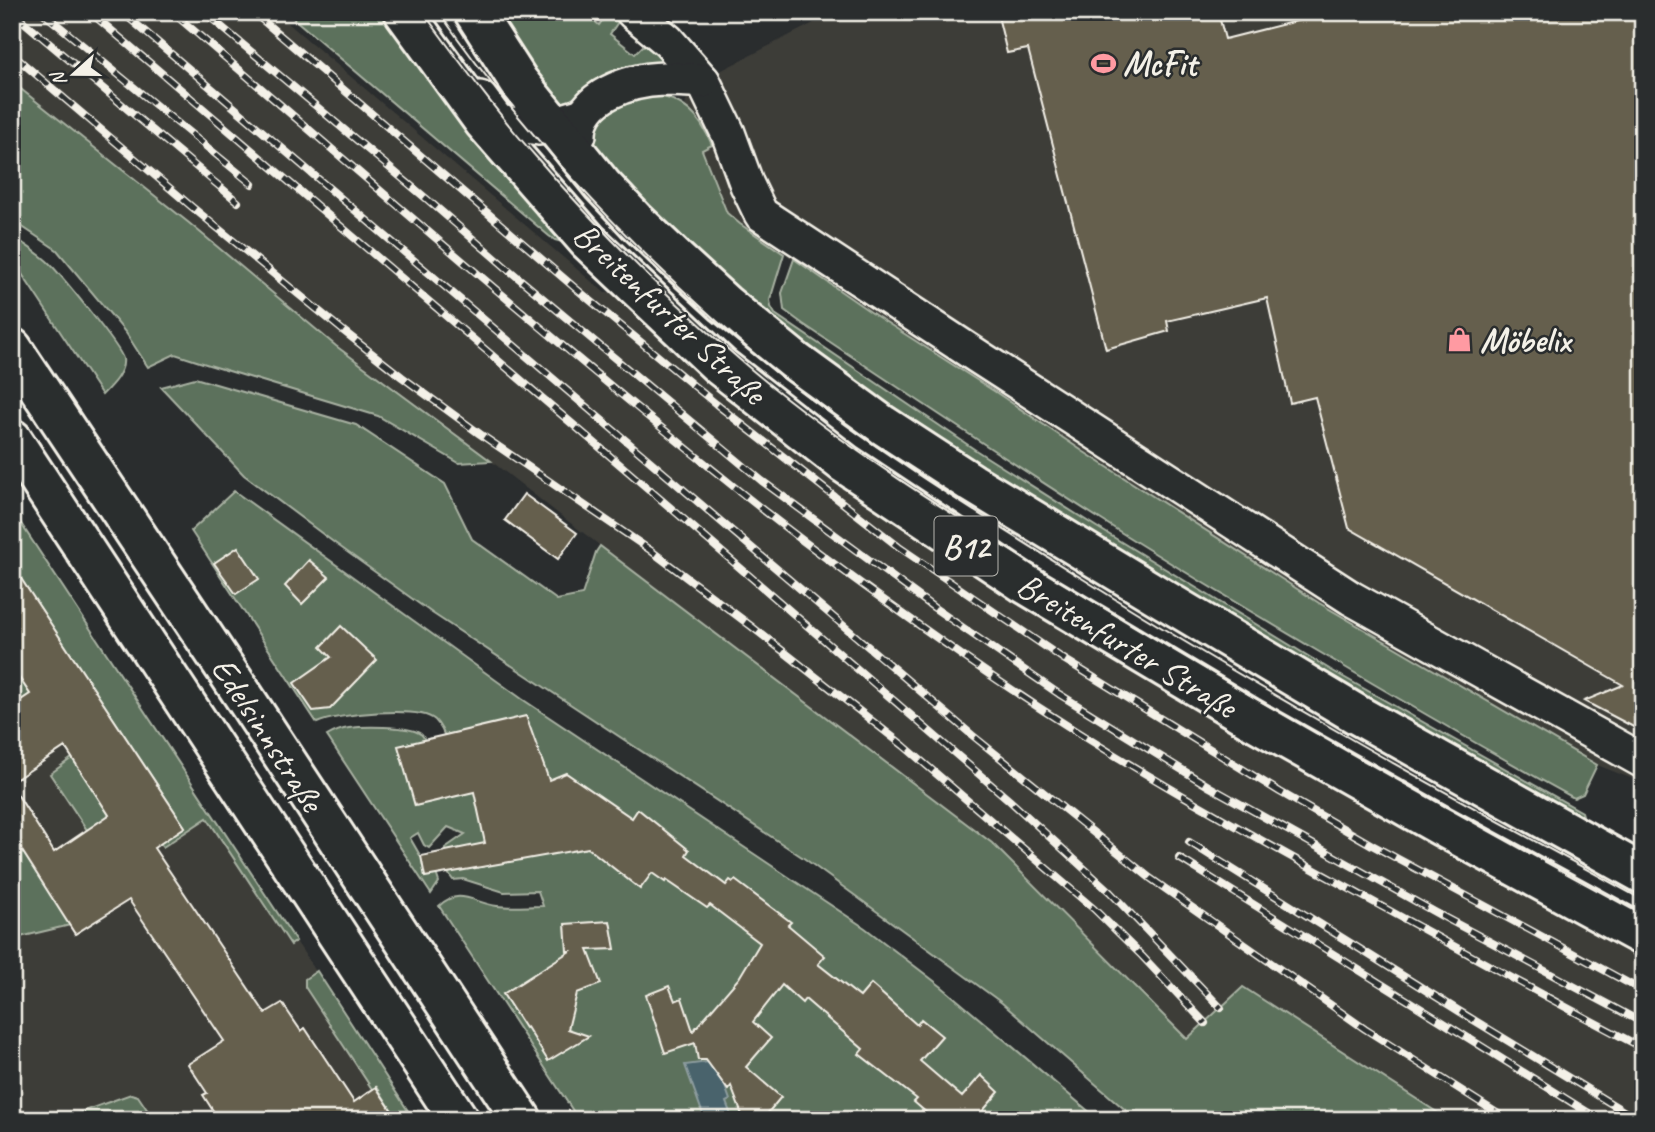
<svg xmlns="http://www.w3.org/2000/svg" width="1655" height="1132" font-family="Caveat,sans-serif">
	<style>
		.built { fill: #3c3c38 }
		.green { fill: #5c715b; stroke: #a8b1a2; stroke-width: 2 }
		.water { fill: #48646c; stroke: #8d9c9e; stroke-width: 2 }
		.building { fill: #655e4e; stroke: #f4f1e8; stroke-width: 2 }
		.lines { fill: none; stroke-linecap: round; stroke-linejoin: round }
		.minor-casing { stroke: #f4f1e8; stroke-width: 38 }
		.secondary-casing { stroke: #f4f1e8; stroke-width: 44 }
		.primary-casing { stroke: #f4f1e8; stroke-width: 44 }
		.minor { stroke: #2a2d2e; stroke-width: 33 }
		.secondary { stroke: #2a2d2e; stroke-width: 38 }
		.primary { stroke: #2a2d2e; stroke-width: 38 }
		.tram { stroke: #f4f1e8; stroke-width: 2 }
		.rail-casing { stroke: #f4f1e8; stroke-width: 8 }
		.rail { stroke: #2a2d2e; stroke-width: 5; stroke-dasharray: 16; stroke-linecap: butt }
		.labels { text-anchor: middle; stroke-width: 5; stroke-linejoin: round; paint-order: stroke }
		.shield { fill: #2a2d2e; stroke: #b7b6b0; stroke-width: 2 }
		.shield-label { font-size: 33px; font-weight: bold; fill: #f4f1e8 }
		.poi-label { font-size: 35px; font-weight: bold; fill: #f4f1e8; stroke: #2a2d2e; text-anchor: start }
		.street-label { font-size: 35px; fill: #f4f1e8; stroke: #2a2d2e }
	</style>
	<rect width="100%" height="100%" fill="#2a2d2e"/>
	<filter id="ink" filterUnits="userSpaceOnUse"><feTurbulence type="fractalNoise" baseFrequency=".0143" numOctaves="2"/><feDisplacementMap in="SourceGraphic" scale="14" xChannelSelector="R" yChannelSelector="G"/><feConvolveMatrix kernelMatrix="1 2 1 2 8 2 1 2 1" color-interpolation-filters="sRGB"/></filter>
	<g filter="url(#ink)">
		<g class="built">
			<path d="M12,12H275L605,293L621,290L718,379L1643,949V1120H1449L1435,1112L1187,1039L992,843L565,519L491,461L336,346L189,223L12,82Z"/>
			<path d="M835,12H1643V783L1597,765L1319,603L1084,452L997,393L875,315L732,218L724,208L702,149L712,145L695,115L685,106L689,87Z"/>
			<path d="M12,510L296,941L414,1120H12Z"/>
		</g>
		<g class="green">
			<path d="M286,12H391L566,243L555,240L549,236Z"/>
			<path d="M494,12H584L599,25C604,18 608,11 617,13L620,19L610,34L635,54L647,42L662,57L659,66L590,87L562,106L555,110Z"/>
			<path d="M12,82L189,223L336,346L491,461L459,463L378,416L209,365L175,354L148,367L126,333L57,250L12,220Z"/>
			<path d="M651,94C683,99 700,115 712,145L702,150L727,213L740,224L784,254L770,300L771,307L775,314L977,451L1095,526L1331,670L1582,812L1588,833L899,427L661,227L592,142C602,106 619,105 651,94Z"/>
			<path d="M12,236C24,244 37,252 47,261C58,271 122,349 123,359C125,372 111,386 102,395L12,259Z"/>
			<path d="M794,259L875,315L997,393L1084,452L1319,603L1597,765L1583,794L1574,798C1488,751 1404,702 1321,653C1248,610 1175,567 1103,521C1002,457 902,390 803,324L784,310L782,293Z"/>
			<path d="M195,378L356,425L445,484L472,539L557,600L582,595L596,552L600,546L992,843L1187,1039L1243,987L1449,1120H1137L1002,1003L805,859L432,613L332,541L244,475L161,387Z"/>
			<path d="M234,491L522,699L865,928L942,987L1099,1120H579L439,906C459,887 474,903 497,906C512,908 528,906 543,906L538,891L504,892L463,879L453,880L445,869V848L465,834L448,827L429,848L424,845L418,833L410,838L421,857L434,867L439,882L431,894L327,736C334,732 341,729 349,728C364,726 404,726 417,732C423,735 422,735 425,740L431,738L435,752L450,749C446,739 443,728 435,720C420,705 336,714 317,723L191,531Z"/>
			<path d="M12,510L296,941L291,945L207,818L163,847L160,843L185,827L12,565Z"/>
			<path d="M12,667L30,694L12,706Z"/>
			<path d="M72,758L109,815L87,830L50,774Z"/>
			<path d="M12,835L70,925L12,939Z"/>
			<path d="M317,971L414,1120H398L377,1087L372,1089L305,987V979Z"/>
			<path d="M131,1094L138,1096L154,1120H59Z"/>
		</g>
		<path class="water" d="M708,1062L725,1086L730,1100L726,1102L731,1115L717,1120H705L685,1065Z"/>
		<g class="building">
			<path d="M997,12H1218L1225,39L1332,12H1643V732L1584,701L1623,685L1349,528L1315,397L1290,403L1267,298L1167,321L1169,331L1106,349L1028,49L1007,53Z"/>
			<path d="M524,494L577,533L558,559L505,520Z"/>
			<path d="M238,547L259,579L236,594L214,563Z"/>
			<path d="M309,560L329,577L302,604L285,586Z"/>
			<path d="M12,565L185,827L154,848L265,1013L282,1003L301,1031L305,1028L354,1102L376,1087L398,1120H219L203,1095L207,1093L188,1064L224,1041L129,900L75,934L12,835V786L54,852L109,815L65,747L12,782V706L30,694L12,667Z"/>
			<path d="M341,626L377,660L330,709L313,711L294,683L331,657L321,647Z"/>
			<path d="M526,716L549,780L566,773L632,818L638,809L689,850L686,855L726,885L730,880L733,882L735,880L791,922L788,925L825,956L818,964L860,997L871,984L917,1025L921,1019L942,1036L920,1061L962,1097L981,1075L999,1092L981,1113L989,1120H935L914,1102L917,1099L859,1054L863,1049L805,999L802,1003L782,985L753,1022L771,1038L746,1067L781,1097L762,1120H744L731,1086L728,1090L706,1060H698L695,1043L665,1053L646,995L669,986L675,1001L682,998L693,1031L739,978L760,943L710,905L707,908L666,880L665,882L652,873L640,889L588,848L425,877L421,856L485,843L474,792L415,806L398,746Z"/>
			<path d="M610,921L615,949L588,950L601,984L577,993L568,1029L589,1036L548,1061L527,1027L525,1028L503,994L570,951H567L565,924Z"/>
		</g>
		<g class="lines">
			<defs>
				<g id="minor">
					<path d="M633,12L668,41L703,81L728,133L747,185L761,214L977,356L1351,598L1643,761"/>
					<path d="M480,98L498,122L539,128L583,115"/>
					<path d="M579,135C579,95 631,80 664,79C677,79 690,80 703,81"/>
				</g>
				<g id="secondary">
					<path d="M12,348L243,695L522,1120"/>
					<path d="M12,439L459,1120"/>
				</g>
				<g id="primary">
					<path d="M404,12L484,122L588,241L720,366L845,464L1022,582L1248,717L1441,826L1643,936"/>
					<path d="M474,12L519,82L602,185L636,221L678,261L725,304L795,361L883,425L972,483L1160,597L1356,714L1643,874"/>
				</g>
			</defs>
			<use href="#minor" class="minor-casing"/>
			<use href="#secondary" class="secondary-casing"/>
			<use href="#primary" class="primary-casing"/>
			<use href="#minor" class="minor"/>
			<use href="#secondary" class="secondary"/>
			<use href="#primary" class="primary"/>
			<g class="tram">
				<path d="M423,12C460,62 496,112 537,158C599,230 667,297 739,359C840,446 954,516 1068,586C1256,702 1448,810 1643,915"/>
				<path d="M439,12C518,126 615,230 718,322C739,340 759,359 781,376C877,452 980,515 1083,579C1169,633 1256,685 1344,735C1442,792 1543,845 1643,900"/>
			</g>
			<defs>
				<g id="rail">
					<path d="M12,12L238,202"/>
					<path d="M42,12L252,184"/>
					<path d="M90,12L672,509L1009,800L1110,892L1221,1008"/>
					<path d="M122,12L972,735L1150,878L1365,1029L1508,1120"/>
					<path d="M172,12C363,175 552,341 748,498C818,554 893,607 967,659C1098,751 1239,829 1379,905C1467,953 1554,1002 1643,1048"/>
					<path d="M204,12L428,200L509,270L762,481L933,607L1059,694L1210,787L1440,915L1643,1023"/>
					<path d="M253,12L574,287L716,404L899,547L1062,658L1280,792L1372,845L1643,991"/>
					<path d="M12,54L192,207L341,329L402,377L480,434L650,550L751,626L904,746L1094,909L1142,956L1205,1023"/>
					<path d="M1189,842L1459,1011L1638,1120"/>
					<path d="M1179,858L1600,1120"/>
				</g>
			</defs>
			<use href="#rail" class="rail-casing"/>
			<use href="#rail" class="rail"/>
		</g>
	</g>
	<defs>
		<symbol id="stadium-bare" viewBox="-9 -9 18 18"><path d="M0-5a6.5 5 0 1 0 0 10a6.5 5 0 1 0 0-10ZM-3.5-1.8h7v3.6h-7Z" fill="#ff9aa2" stroke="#2a2d2e" stroke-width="2.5" paint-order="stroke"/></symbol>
		<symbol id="shop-bare" viewBox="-9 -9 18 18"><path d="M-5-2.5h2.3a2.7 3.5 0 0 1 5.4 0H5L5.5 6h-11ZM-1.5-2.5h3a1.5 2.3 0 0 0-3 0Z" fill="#ff9aa2" stroke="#2a2d2e" stroke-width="2.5" paint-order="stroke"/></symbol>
	</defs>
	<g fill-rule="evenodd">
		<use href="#stadium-bare" x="1086" y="46" width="35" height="35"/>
		<use href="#shop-bare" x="1442" y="322" width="35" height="35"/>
	</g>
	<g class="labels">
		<rect class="shield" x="934.5" y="516.5" width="63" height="59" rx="5"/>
		<g class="shield-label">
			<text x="966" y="558">B12</text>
		</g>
		<g class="poi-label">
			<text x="1123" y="75">McFit</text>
			<text x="1480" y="352">Möbelix</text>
		</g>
		<g class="street-label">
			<text transform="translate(670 313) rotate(43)" y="12">Breitenfurter Straße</text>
			<text transform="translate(1127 645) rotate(31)" y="12">Breitenfurter Straße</text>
			<text transform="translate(268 734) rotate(57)" y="12">Edelsinnstraße</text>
		</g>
	</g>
	<rect width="1655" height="1132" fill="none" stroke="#2a2d2e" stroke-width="42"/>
	<rect x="21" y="21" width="1613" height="1090" fill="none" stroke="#f4f1e8" stroke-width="2.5" filter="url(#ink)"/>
	<g transform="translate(74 74) rotate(249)" stroke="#2a2d2e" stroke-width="5" paint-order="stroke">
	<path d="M0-5L12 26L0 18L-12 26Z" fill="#f4f1e8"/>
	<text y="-10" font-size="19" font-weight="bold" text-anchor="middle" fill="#f4f1e8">N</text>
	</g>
</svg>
